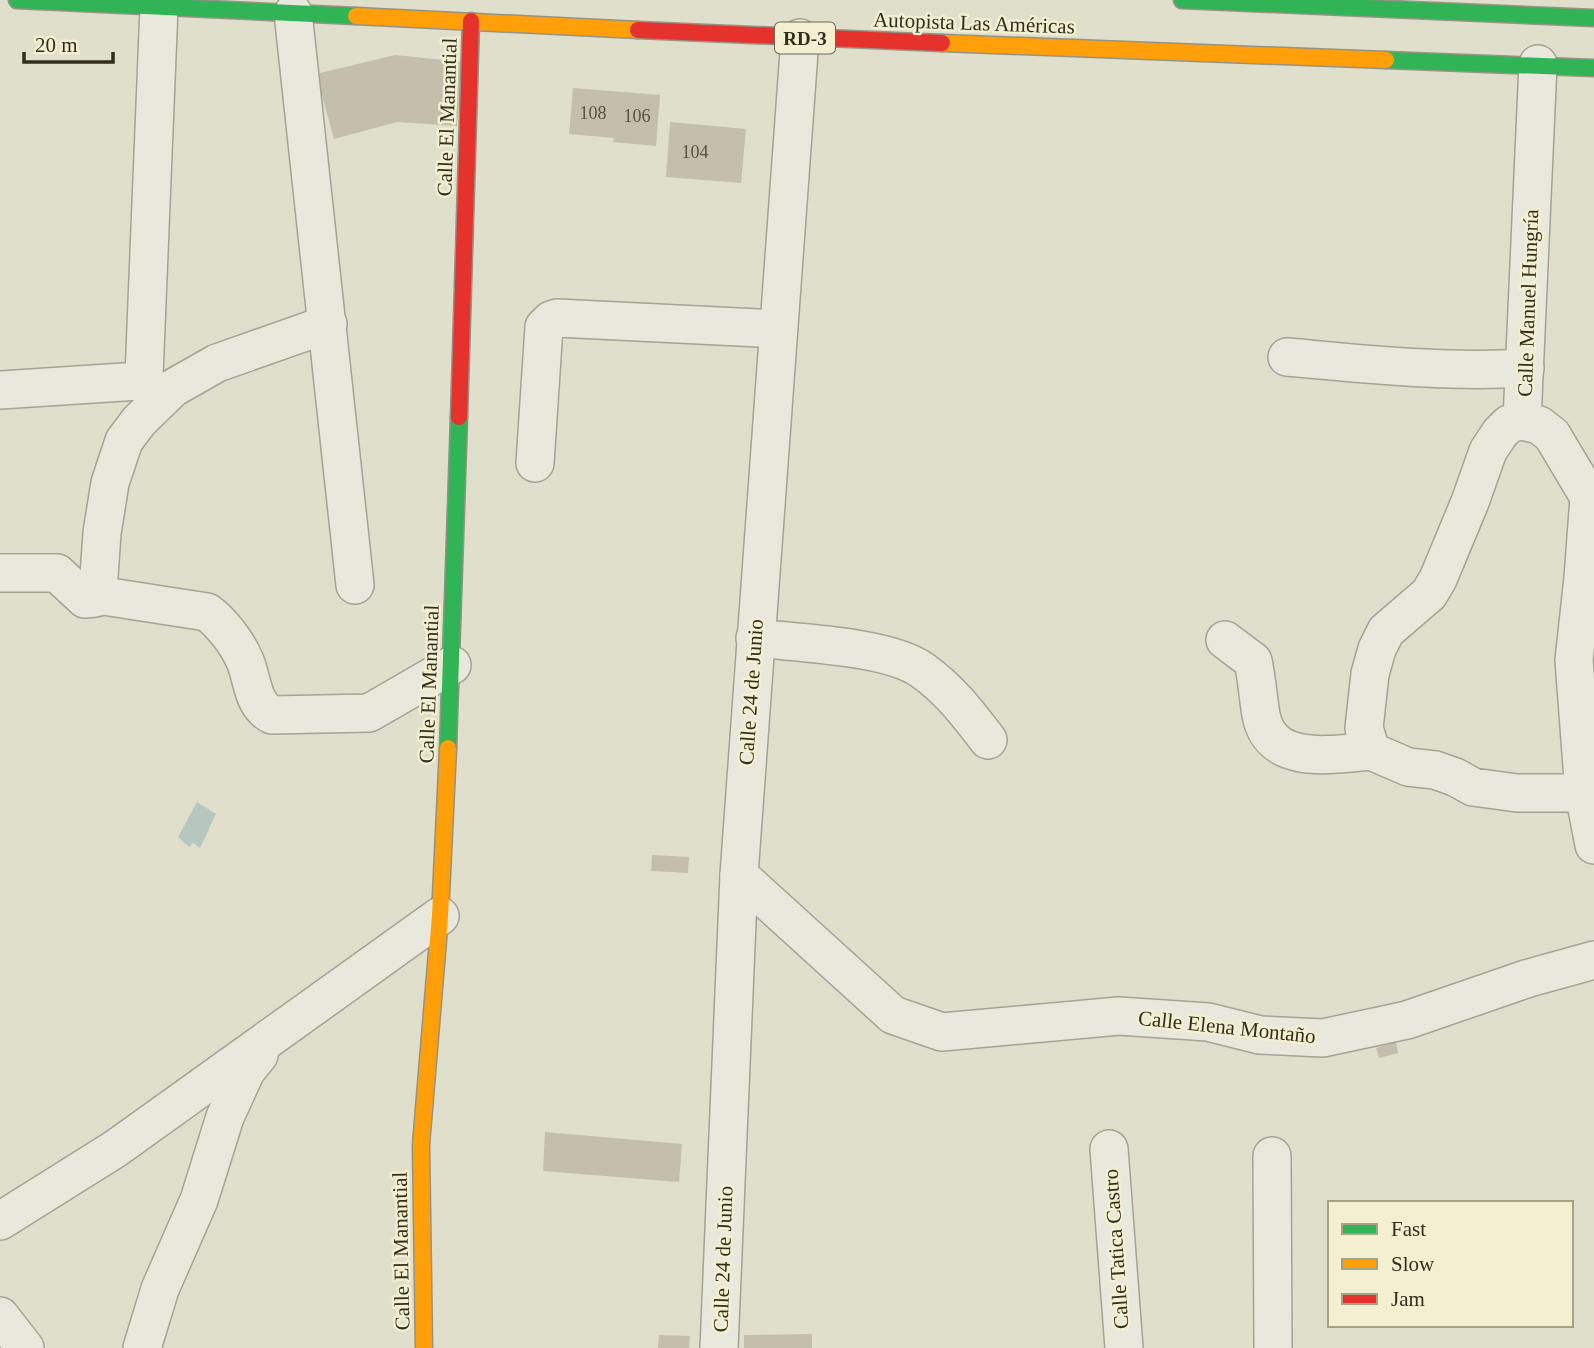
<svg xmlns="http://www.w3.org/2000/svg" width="1594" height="1348" font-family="'Times New Roman',serif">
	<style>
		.water { fill: #b6c7c0 }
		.building { fill: #c4bfac }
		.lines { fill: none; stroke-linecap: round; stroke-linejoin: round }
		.street-casing { stroke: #a5a395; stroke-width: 40 }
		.fast-casing { stroke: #959384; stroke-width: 19 }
		.slow-casing { stroke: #959384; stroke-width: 19 }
		.jam-casing { stroke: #959384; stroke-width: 19 }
		.street { stroke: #e9e8dc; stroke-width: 37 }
		.fast { stroke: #30b455; stroke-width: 16 }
		.slow { stroke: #ff9f0a; stroke-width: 16 }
		.jam { stroke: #e5322d; stroke-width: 16 }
		.labels { text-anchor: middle; stroke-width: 5; stroke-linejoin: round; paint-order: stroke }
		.number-label { font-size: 18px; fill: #575242 }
		.shield { fill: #f2f0d1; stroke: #6c6854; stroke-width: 2 }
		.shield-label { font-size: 19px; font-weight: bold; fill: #332d1e }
		.street-label { font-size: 21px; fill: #332d1e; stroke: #f2f0d1 }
	</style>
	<rect width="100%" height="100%" fill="#e0dfcb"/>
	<path class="water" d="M197,802L216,814L200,848L193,843L189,847L178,837Z"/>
	<g class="building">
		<path d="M395,55L463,62L457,126L397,122L334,139L316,74Z"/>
		<path d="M573,88L660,95L656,146L613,142L614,138L569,134Z"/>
		<path d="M670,122L746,129L741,183L666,177Z"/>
		<path d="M652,855L689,857L688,873L651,871Z"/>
		<path d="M1396,1042L1398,1053L1379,1058L1376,1048Z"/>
		<path d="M545,1132L682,1144L679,1182L543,1171Z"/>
		<path d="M812,1334V1348H744V1335Z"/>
		<path d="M659,1335L690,1336L689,1348H658Z"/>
	</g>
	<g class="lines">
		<defs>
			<g id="street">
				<path d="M293,13L355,585"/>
				<path d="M1538,64L1522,421L1539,425L1552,435L1589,497L1583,578L1574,660L1584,793L1594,845"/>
				<path d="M1287,357C1366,364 1446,373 1525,368"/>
				<path d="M0,390L139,381L144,376L159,7"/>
				<path d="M1522,421L1509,424L1500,433L1488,451L1470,502L1438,579L1429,594L1386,631L1377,649L1370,674L1364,728L1371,751L1408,767L1435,770L1455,777L1473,787L1517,793H1584"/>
				<path d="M535,463L544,327L551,320L557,318L778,329"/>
				<path d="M0,573H57L85,599L95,598L98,591L102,533L110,483L124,441L139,421L173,388L217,363L328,324"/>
				<path d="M97,595L207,612C222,623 238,644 245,661C253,680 252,705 272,715L369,713L452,665"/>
				<path d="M755,638C799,643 888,646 922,670C949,689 968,714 988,740"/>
				<path d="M1225,640L1253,661C1257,679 1258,697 1261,715C1271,767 1333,754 1371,751"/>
				<path d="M739,875L893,1015L942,1032L1119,1016L1208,1022L1260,1035L1323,1038L1407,1020L1529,978L1594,960"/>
				<path d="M1109,1149L1124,1348"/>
				<path d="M1272,1156L1273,1348"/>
				<path d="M0,1221L115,1149L440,916"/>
				<path d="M0,1316L25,1348"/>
				<path d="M142,1348L160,1289L199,1200L225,1117L246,1071L259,1055"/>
				<path d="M719,1348L739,875L800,38"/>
			</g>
			<g id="fast">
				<path d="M17,0L356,16"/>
				<path d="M1182,0L1594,18"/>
				<path d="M1386,60L1594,68"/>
				<path d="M448,748L459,417"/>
			</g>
			<g id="slow">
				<path d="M356,16L638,30"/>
				<path d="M942,43L1386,60"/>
				<path d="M424,1348L421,1145L440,916L448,748"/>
			</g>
			<g id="jam">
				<path d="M638,30L942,43"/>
				<path d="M459,417L471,21"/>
			</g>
		</defs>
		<use href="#street" class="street-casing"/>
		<use href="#fast" class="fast-casing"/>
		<use href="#slow" class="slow-casing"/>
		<use href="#jam" class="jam-casing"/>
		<use href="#street" class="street"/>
		<use href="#fast" class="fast"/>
		<use href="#slow" class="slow"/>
		<use href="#jam" class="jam"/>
	</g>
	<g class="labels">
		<g class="number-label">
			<text x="593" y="119">108</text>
			<text x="637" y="122">106</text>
			<text x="695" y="158">104</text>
		</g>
		<rect class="shield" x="775" y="22.5" width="60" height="31" rx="5"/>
		<g class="shield-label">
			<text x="805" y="45">RD-3</text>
		</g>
		<g class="street-label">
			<text transform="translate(974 23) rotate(2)" y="7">Autopista Las Américas</text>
			<text transform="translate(447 117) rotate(-88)" y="7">Calle El Manantial</text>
			<text transform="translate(1528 303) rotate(-88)" y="7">Calle Manuel Hungría</text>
			<text transform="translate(429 684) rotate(-88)" y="7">Calle El Manantial</text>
			<text transform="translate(751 692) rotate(-86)" y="7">Calle 24 de Junio</text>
			<text transform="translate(1227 1027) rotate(6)" y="7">Calle Elena Montaño</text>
			<text transform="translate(1116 1249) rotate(-94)" y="7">Calle Tatica Castro</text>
			<text transform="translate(401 1251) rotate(-91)" y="7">Calle El Manantial</text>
			<text transform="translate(723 1259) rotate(-88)" y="7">Calle 24 de Junio</text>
		</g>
	</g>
	<rect x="1328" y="1201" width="245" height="126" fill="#f2f0d1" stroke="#a6a289" stroke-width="2"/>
	<rect x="1342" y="1224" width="35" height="10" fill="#30b455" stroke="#a6a289" stroke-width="2"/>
	<text x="1391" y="1236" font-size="21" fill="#332d1e">Fast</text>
	<rect x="1342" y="1259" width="35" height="10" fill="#ff9f0a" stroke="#a6a289" stroke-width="2"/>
	<text x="1391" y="1271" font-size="21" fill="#332d1e">Slow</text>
	<rect x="1342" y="1294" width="35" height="10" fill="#e5322d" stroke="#a6a289" stroke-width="2"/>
	<text x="1391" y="1306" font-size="21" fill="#332d1e">Jam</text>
	<path d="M24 52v10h89v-10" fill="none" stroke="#332d1e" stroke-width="3.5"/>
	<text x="35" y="52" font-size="21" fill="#332d1e" stroke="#f2f0d1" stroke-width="5" paint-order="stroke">20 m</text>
</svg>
